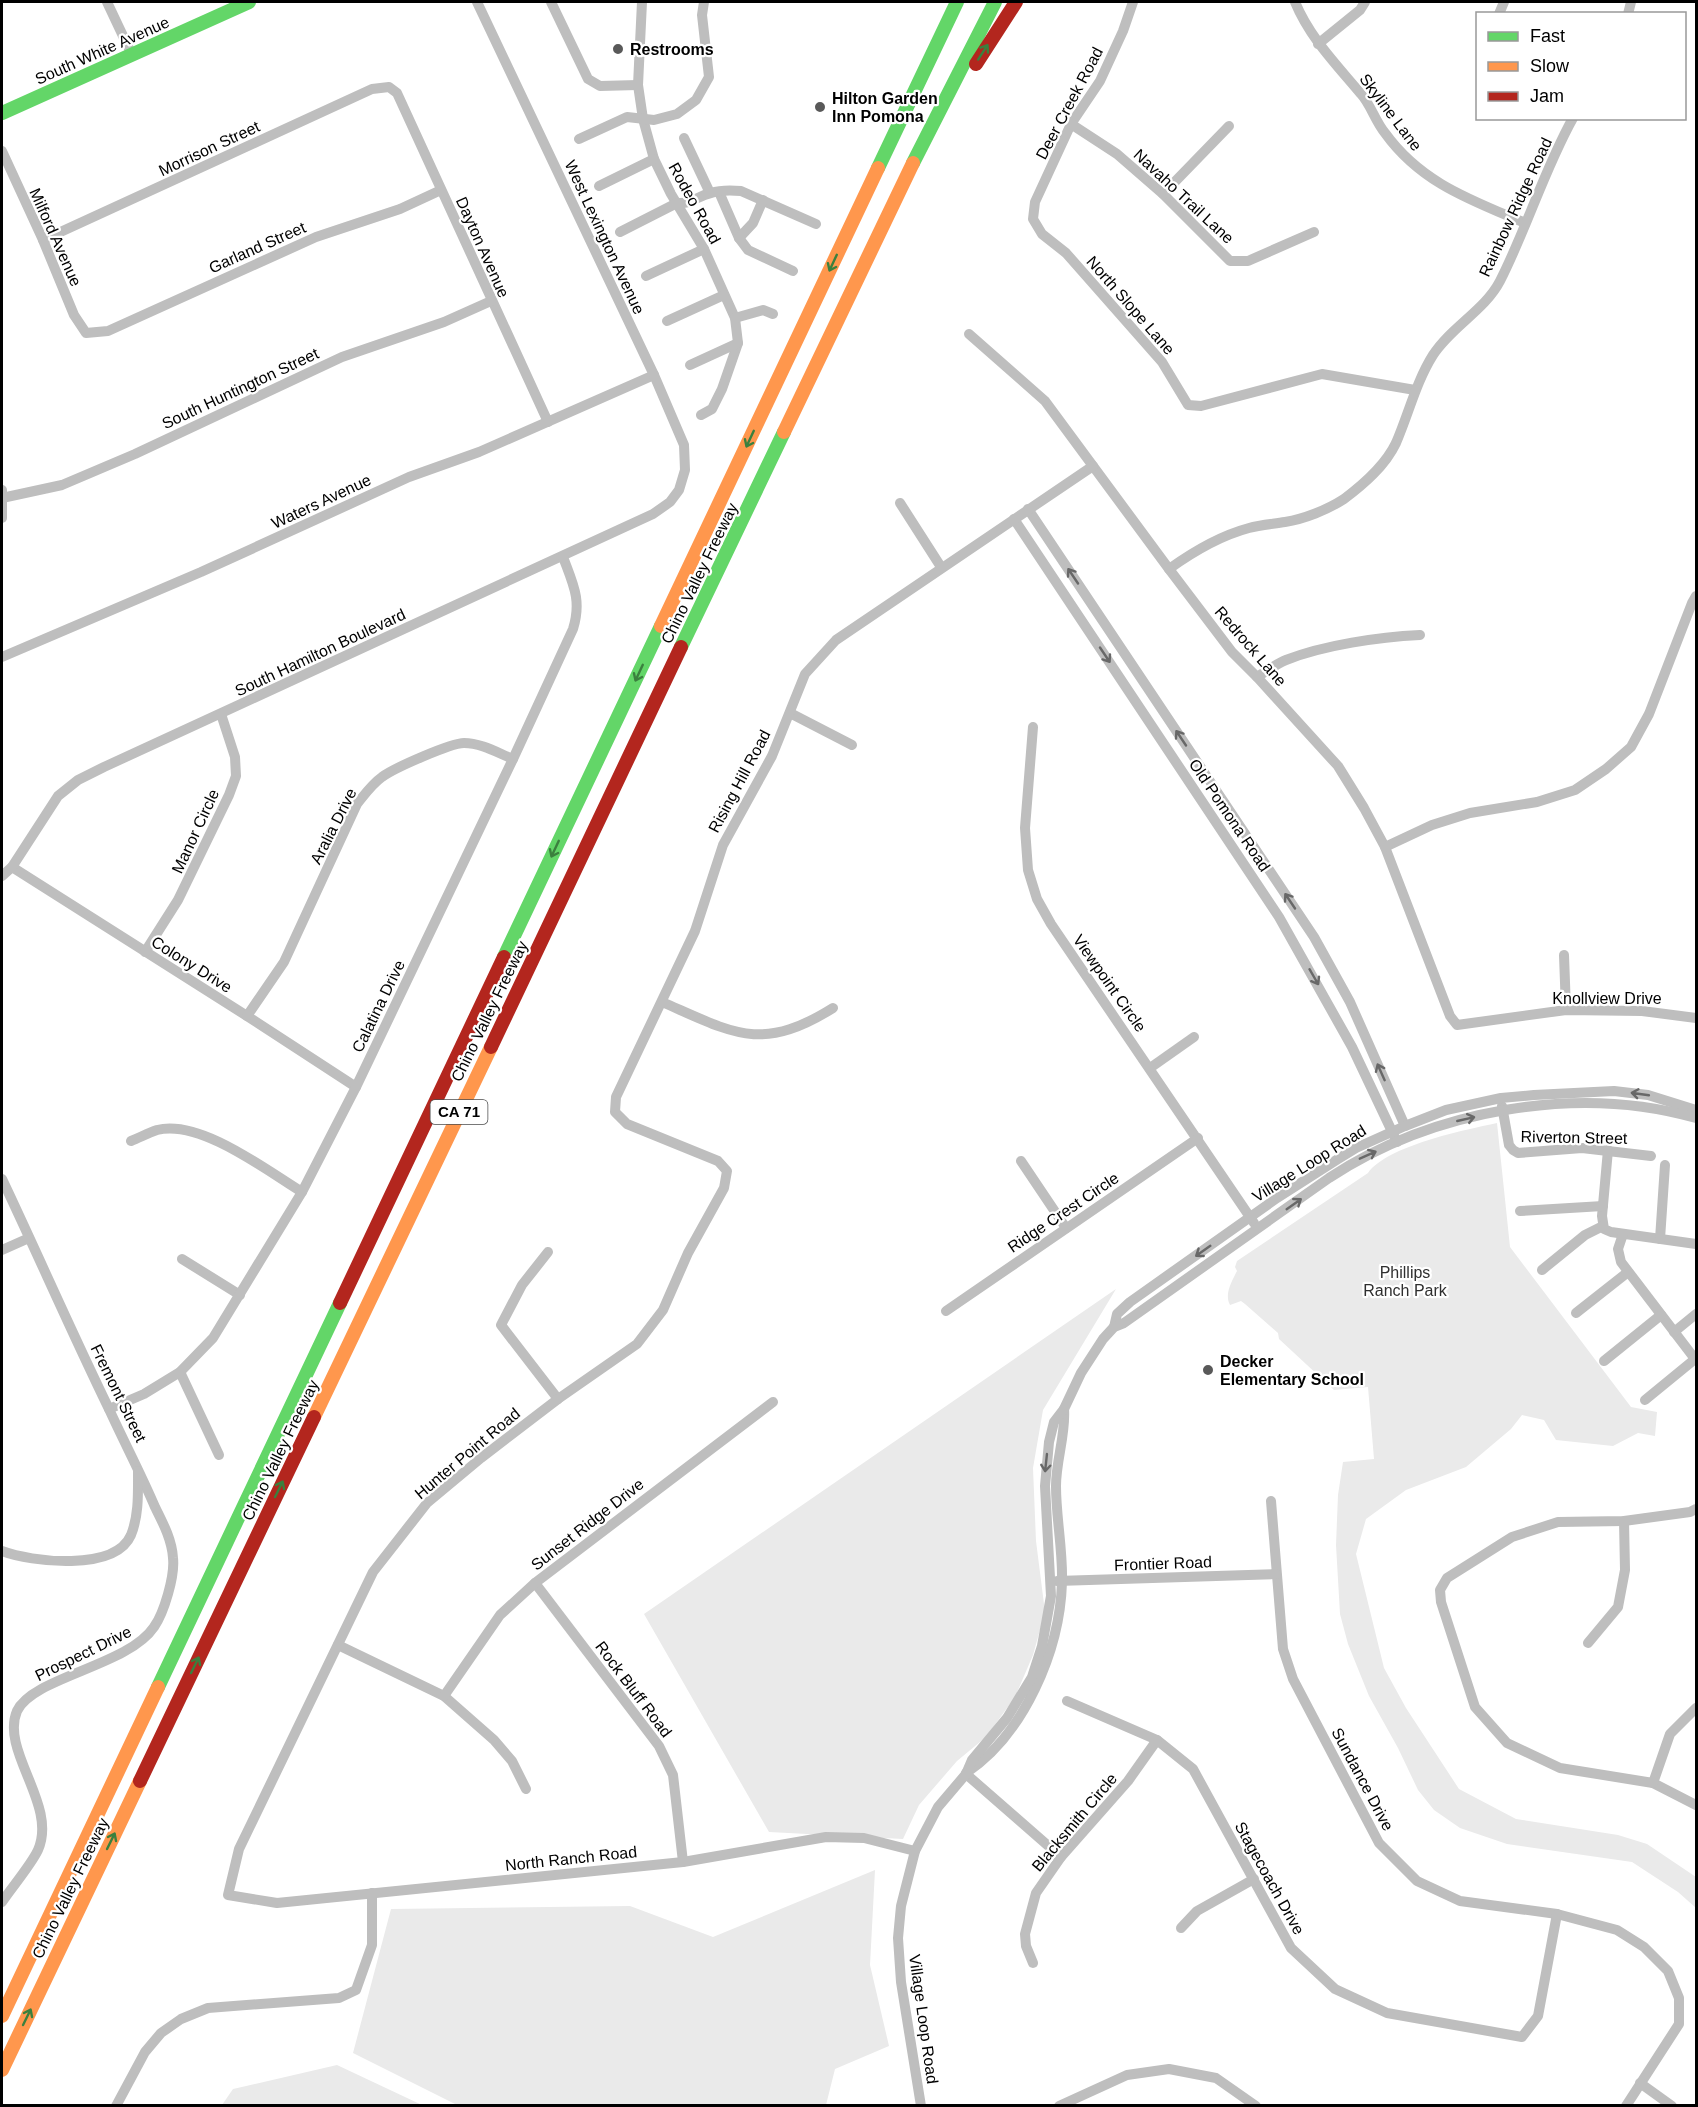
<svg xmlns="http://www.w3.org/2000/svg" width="1698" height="2107" font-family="Arial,sans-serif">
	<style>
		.green { fill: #eaeaea }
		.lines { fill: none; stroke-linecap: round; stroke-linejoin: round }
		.street { stroke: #bebebe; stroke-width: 10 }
		.fast { stroke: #63d668; stroke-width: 14 }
		.slow { stroke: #ff974d; stroke-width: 14 }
		.jam { stroke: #b3261e; stroke-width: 14 }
		.oneway { stroke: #3b803e }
		.oneway2 { stroke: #686868 }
		.poi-dot { fill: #595959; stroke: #fff; stroke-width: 2 }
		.labels { text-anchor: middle; stroke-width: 4.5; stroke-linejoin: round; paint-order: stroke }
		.shield { fill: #fff; stroke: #4c4c4c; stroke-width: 1.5 }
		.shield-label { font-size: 15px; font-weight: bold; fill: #000 }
		.poi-label { font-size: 16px; font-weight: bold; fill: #000; stroke: #fff; text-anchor: start }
		.street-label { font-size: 16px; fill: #000; stroke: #fff }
		.park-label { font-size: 16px; fill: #2f2f2f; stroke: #fff }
	</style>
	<rect width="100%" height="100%" fill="#fff"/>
	<g class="green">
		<path d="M1497,1123L1510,1247L1631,1407L1657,1412L1655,1436L1638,1433L1613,1446L1556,1440L1544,1420L1522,1415L1511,1429L1466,1467L1406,1490L1366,1519L1356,1554L1384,1668L1406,1708L1459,1789L1516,1819L1618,1835L1647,1844L1696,1877V1908L1678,1892L1632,1862L1507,1844L1460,1828L1434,1810L1418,1790L1398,1748L1369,1696L1348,1644L1340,1614L1336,1545L1338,1495L1343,1462L1374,1459L1368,1387L1334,1390L1279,1339L1278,1333L1245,1304L1241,1301L1230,1305C1224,1294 1232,1281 1237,1271L1235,1267L1237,1261L1368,1173C1387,1146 1464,1130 1497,1123Z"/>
		<path d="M1116,1289L1043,1410L1033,1468L1036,1541L1045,1612L1033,1655L1015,1697L986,1737L957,1761L919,1805L903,1839L769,1832L644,1614Z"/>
		<path d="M875,1870L870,1965L889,2046L835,2069L826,2105H457L353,2053L391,1909L630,1906L713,1937Z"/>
		<path d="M337,2065L422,2105H222L233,2089Z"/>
	</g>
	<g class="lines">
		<g class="street">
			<path d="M107,2L132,55"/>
			<path d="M551,2L588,79L600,86L638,85"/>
			<path d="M642,2L638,85L643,119L654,159L671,194L704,249L735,318L738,343L722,389L712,409L701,415"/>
			<path d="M1133,2L1123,31L1100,81L1071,124L1035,202L1033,219L1042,234L1066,253L1162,362L1188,405L1201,406L1322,374L1415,390"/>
			<path d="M1295,2C1310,38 1336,64 1361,94C1371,105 1375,121 1385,133C1421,183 1471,200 1525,223"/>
			<path d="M1499,14L1504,2"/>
			<path d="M1628,14L1631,2"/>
			<path d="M1318,44L1360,10L1365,2"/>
			<path d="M1071,124L1117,154L1163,194L1230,261H1248L1314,232"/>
			<path d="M684,138L710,193"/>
			<path d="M579,139L627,117L654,120L677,114L696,100L709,77L702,15L704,2"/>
			<path d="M2,151L43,240L74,315L86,333L108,331L316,237L400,209L441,190"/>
			<path d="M599,186L654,159"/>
			<path d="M719,192L739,238L748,250L793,271"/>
			<path d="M1163,194L1229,126"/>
			<path d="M620,232L677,203C695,204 696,196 711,193C720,190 731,190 741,191L816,224"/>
			<path d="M739,238L753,223L763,200"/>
			<path d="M43,240L372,89L389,87L397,93L548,422"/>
			<path d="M646,276L704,249"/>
			<path d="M735,318L763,310L773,314"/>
			<path d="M667,321L724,295"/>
			<path d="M969,334L1045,401L1169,569L1232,652L1257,677L1338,766L1364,808L1385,847L1450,1016L1457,1025L1566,1010L1642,1011L1696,1018"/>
			<path d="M690,365L738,343"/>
			<path d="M2,490V518"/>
			<path d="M2,498L62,485L135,454L342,357L444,322L491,301"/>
			<path d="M900,503L941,567"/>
			<path d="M1028,509L1314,937L1350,1002L1405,1126"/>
			<path d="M1014,519L1279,917L1352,1047L1397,1142"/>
			<path d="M1169,569C1194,551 1219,536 1249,528C1260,525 1273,524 1285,522C1304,519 1327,510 1344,499C1364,484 1385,466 1396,443C1409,413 1416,382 1433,355C1451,327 1485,310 1500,281C1527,228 1544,170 1573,118"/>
			<path d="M2,657L201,572L409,477L479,452L654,375"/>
			<path d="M1257,677C1267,671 1276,664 1286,660C1324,645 1379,637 1420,635"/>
			<path d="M790,713L852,745"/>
			<path d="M1033,727L1025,828L1028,870L1037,899L1051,924L1254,1223"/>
			<path d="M1385,847L1432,825L1470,813L1537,802L1575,790L1606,769L1631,747L1649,714L1692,603L1696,596"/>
			<path d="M12,867L247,1016L356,1087"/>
			<path d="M2,876L12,867L58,796L78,780L104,767L653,514L670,502L679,490L685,470L684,445L654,375L477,2"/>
			<path d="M145,952L178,900L229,795L236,776L235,757L221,714"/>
			<path d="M1564,955L1566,1010"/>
			<path d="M662,1002C733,1033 761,1053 833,1008"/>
			<path d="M247,1016L284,962L357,804C365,794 372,784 382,777C394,768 451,743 464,743C481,743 498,753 513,759"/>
			<path d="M1150,1068L1194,1037"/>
			<path d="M1502,1106L1509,1145L1513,1150L1518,1153L1582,1148L1651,1156"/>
			<path d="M131,1141C139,1138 148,1133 157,1130C200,1119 266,1170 302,1192"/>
			<path d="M1608,1150L1602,1216L1604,1229L1611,1232L1696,1244"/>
			<path d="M1021,1161L1066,1228"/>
			<path d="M2,1179C38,1255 72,1333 109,1409C124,1442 141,1474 155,1507C163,1523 172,1540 173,1558C175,1576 164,1613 154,1627C128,1666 33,1677 17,1711C0,1751 58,1805 38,1850C31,1865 12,1887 2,1902"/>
			<path d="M1520,1211L1603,1206"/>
			<path d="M1623,1234L1618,1249L1621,1262L1695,1359"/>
			<path d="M1660,1239L1665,1165"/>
			<path d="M2,1250L29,1238"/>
			<path d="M548,1252L522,1285L501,1325L558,1399"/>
			<path d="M182,1259L240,1295"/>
			<path d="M1542,1270L1585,1235L1603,1226"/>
			<path d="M946,1311L1198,1138"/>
			<path d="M1576,1313L1628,1272"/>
			<path d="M1114,1327L1117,1314L1130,1302L1277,1198L1338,1159L1356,1148L1405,1126L1446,1110L1501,1098L1534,1095L1614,1091L1648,1095L1696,1110"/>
			<path d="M1674,1332L1696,1314"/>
			<path d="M1604,1361L1661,1315"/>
			<path d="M180,1372L219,1455"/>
			<path d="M1645,1400L1695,1359L1696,1360"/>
			<path d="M109,1409L144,1394L180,1372L213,1338L302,1192L356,1087L513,759L573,629C582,600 573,584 563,557"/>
			<path d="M1271,1501L1283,1649L1293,1679L1379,1843L1417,1881L1460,1901L1557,1914L1617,1930L1644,1947L1668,1971L1679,1998V2024L1626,2106"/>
			<path d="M1696,1509L1690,1512L1624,1521L1558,1522L1512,1537L1447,1578L1440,1590L1441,1602L1475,1707L1507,1743L1560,1768L1653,1783L1696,1805"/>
			<path d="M2,1551C31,1562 115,1572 131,1535C139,1515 138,1493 138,1471"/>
			<path d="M1057,1581L1276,1574"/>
			<path d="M535,1583L659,1746L673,1775L683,1862"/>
			<path d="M1588,1643L1618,1607L1625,1570L1624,1521"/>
			<path d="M338,1645L444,1696L494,1740L512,1761L526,1789"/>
			<path d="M444,1696L500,1615L535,1583L773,1402"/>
			<path d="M1067,1701L1157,1740L1193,1769L1291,1948L1335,1989L1387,2013L1522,2037L1538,2016L1557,1914"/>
			<path d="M966,1773C1024,1734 1060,1651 1062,1582C1063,1550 1056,1518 1056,1486C1056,1460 1066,1434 1064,1409"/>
			<path d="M966,1774L1061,1857"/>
			<path d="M1653,1783L1670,1734L1696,1708"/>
			<path d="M915,1851L864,1838L826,1837L683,1862L277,1903L228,1895L239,1849L373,1572L427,1503L481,1458L558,1399L637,1344L663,1310L688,1253L724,1188L727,1171L718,1161L627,1124L615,1112L616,1097L695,931L723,845L772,756L805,674L836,640L1093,466"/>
			<path d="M1181,1928L1197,1911L1254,1879"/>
			<path d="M1033,1963L1026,1946L1025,1934L1036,1893L1061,1857L1128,1781L1157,1740"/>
			<path d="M1640,2083L1672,2106"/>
			<path d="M116,2106L145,2052L161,2033L181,2019L208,2008L339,1998L356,1990L372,1945V1893"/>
			<path d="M921,2106L901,1982L898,1938L901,1906L915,1851L938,1807L966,1774L972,1760L1007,1718L1032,1677L1042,1646L1051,1596L1045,1486L1049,1442L1054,1422L1064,1409L1081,1373L1103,1339L1114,1327L1124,1323L1329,1178C1432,1110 1577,1084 1696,1118"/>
			<path d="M1059,2106L1127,2075L1169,2069L1216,2078L1256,2106"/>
		</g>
		<g class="fast">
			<path d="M2,113L249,2"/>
			<path d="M913,163L995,2"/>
			<path d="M878,168L957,2"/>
			<path d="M681,647L784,432"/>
			<path d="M504,957L661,626"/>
			<path d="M158,1687L340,1303"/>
		</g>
		<g class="slow">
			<path d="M784,432L913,163"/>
			<path d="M661,626L878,168"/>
			<path d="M314,1417L491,1047"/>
			<path d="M2,2016L158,1687"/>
			<path d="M2,2070L140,1781"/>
		</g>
		<g class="jam">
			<path d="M976,64L1016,2"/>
			<path d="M491,1047L681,647"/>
			<path d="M340,1303L504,957"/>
			<path d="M140,1781L314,1417"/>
		</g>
	</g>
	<defs><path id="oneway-shaft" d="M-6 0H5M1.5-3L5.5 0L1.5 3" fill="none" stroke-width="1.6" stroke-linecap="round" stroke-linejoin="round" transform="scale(1.5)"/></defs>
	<g class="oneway">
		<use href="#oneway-shaft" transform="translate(983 52) rotate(-57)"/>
		<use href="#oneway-shaft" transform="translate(833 263) rotate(115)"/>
		<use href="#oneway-shaft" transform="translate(750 439) rotate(115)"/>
		<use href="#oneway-shaft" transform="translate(639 673) rotate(115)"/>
		<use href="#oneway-shaft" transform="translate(555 849) rotate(115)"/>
		<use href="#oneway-shaft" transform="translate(279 1489) rotate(-64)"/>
		<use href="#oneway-shaft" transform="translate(195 1665) rotate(-64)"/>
		<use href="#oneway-shaft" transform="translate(111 1841) rotate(-64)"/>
		<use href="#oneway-shaft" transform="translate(27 2017) rotate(-64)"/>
	</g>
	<g class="oneway2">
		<use href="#oneway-shaft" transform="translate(1073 576) rotate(-124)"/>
		<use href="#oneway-shaft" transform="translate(1105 655) rotate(56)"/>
		<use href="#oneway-shaft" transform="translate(1181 738) rotate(-124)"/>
		<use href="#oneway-shaft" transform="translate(1290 901) rotate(-124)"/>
		<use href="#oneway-shaft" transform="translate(1314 977) rotate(60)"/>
		<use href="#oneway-shaft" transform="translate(1381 1072) rotate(-114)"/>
		<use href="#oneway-shaft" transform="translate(1640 1094) rotate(-172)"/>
		<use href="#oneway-shaft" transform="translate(1466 1119) rotate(-13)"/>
		<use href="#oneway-shaft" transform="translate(1368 1155) rotate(-24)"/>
		<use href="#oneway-shaft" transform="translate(1294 1204) rotate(-35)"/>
		<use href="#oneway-shaft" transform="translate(1203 1251) rotate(145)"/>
		<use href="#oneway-shaft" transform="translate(1046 1463) rotate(96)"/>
	</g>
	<g class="poi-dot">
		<circle cx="618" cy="49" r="6"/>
		<circle cx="820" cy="107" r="6"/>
		<circle cx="1208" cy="1370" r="6"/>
	</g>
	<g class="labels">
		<rect class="shield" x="430.5" y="1100" width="57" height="24" rx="4.5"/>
		<g class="shield-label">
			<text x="459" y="1117">CA 71</text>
		</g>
		<g class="poi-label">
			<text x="630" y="55">Restrooms</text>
			<text x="832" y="104">Hilton Garden<tspan x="832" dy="18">Inn Pomona</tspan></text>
			<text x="1220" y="1367">Decker<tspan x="1220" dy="18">Elementary School</tspan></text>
		</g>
		<g class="street-label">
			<text transform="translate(102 50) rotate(-24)" y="6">South White Avenue</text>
			<text transform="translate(1069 103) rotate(-62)" y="6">Deer Creek Road</text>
			<text transform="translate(1391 112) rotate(53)" y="6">Skyline Lane</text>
			<text transform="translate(209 148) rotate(-25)" y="6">Morrison Street</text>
			<text transform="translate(1184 196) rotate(43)" y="6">Navaho Trail Lane</text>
			<text transform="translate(695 203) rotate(61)" y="6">Rodeo Road</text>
			<text transform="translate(1515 207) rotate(-65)" y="6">Rainbow Ridge Road</text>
			<text transform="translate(56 237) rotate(66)" y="6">Milford Avenue</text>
			<text transform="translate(605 237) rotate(65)" y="6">West Lexington Avenue</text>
			<text transform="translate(257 247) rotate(-24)" y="6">Garland Street</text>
			<text transform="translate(483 247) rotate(66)" y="6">Dayton Avenue</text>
			<text transform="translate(1131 305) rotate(49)" y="6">North Slope Lane</text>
			<text transform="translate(240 388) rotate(-25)" y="6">South Huntington Street</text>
			<text transform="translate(321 501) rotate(-25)" y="6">Waters Avenue</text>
			<text transform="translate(699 573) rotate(-64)" y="6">Chino Valley Freeway</text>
			<text transform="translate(1251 646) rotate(49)" y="6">Redrock Lane</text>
			<text transform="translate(320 652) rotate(-25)" y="6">South Hamilton Boulevard</text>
			<text transform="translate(739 781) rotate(-62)" y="6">Rising Hill Road</text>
			<text transform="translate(1230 815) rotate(56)" y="6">Old Pomona Road</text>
			<text transform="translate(333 826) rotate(-63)" y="6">Aralia Drive</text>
			<text transform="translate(195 831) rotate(-65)" y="6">Manor Circle</text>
			<text transform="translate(192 964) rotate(32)" y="6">Colony Drive</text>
			<text transform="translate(1110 983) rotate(55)" y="6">Viewpoint Circle</text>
			<text x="1607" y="1004">Knollview Drive</text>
			<text transform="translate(378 1006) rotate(-64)" y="6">Calatina Drive</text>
			<text transform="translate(489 1011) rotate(-64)" y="6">Chino Valley Freeway</text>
			<text transform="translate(1574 1137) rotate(1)" y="6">Riverton Street</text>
			<text transform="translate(1309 1163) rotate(-32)" y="6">Village Loop Road</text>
			<text transform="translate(1063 1212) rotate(-34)" y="6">Ridge Crest Circle</text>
			<text transform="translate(119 1393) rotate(64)" y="6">Fremont Street</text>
			<text transform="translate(280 1450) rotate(-64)" y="6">Chino Valley Freeway</text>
			<text transform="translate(467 1453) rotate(-40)" y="6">Hunter Point Road</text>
			<text transform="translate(587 1524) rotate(-38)" y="6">Sunset Ridge Drive</text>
			<text transform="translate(1163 1563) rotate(-2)" y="6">Frontier Road</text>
			<text transform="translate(83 1653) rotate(-26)" y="6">Prospect Drive</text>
			<text transform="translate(634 1689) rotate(53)" y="6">Rock Bluff Road</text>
			<text transform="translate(1363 1779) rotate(62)" y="6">Sundance Drive</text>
			<text transform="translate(1074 1822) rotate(-50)" y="6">Blacksmith Circle</text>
			<text transform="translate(571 1858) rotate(-6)" y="6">North Ranch Road</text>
			<text transform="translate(1270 1878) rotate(61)" y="6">Stagecoach Drive</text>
			<text transform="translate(70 1888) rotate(-64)" y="6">Chino Valley Freeway</text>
			<text transform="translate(924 2019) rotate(82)" y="6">Village Loop Road</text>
		</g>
		<g class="park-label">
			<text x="1405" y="1278">Phillips<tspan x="1405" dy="18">Ranch Park</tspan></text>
		</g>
	</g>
	<rect width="1698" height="2107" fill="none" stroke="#000000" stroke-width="6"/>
	<rect x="1476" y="12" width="210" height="108" fill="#ffffff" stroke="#999999" stroke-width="1.5"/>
	<rect x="1488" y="32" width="30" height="9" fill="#63d668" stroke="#999999" stroke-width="1.5"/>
	<text x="1530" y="42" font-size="18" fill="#000000">Fast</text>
	<rect x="1488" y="62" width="30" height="9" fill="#ff974d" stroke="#999999" stroke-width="1.5"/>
	<text x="1530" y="72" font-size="18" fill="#000000">Slow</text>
	<rect x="1488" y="92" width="30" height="9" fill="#b3261e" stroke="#999999" stroke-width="1.5"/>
	<text x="1530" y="102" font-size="18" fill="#000000">Jam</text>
</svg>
